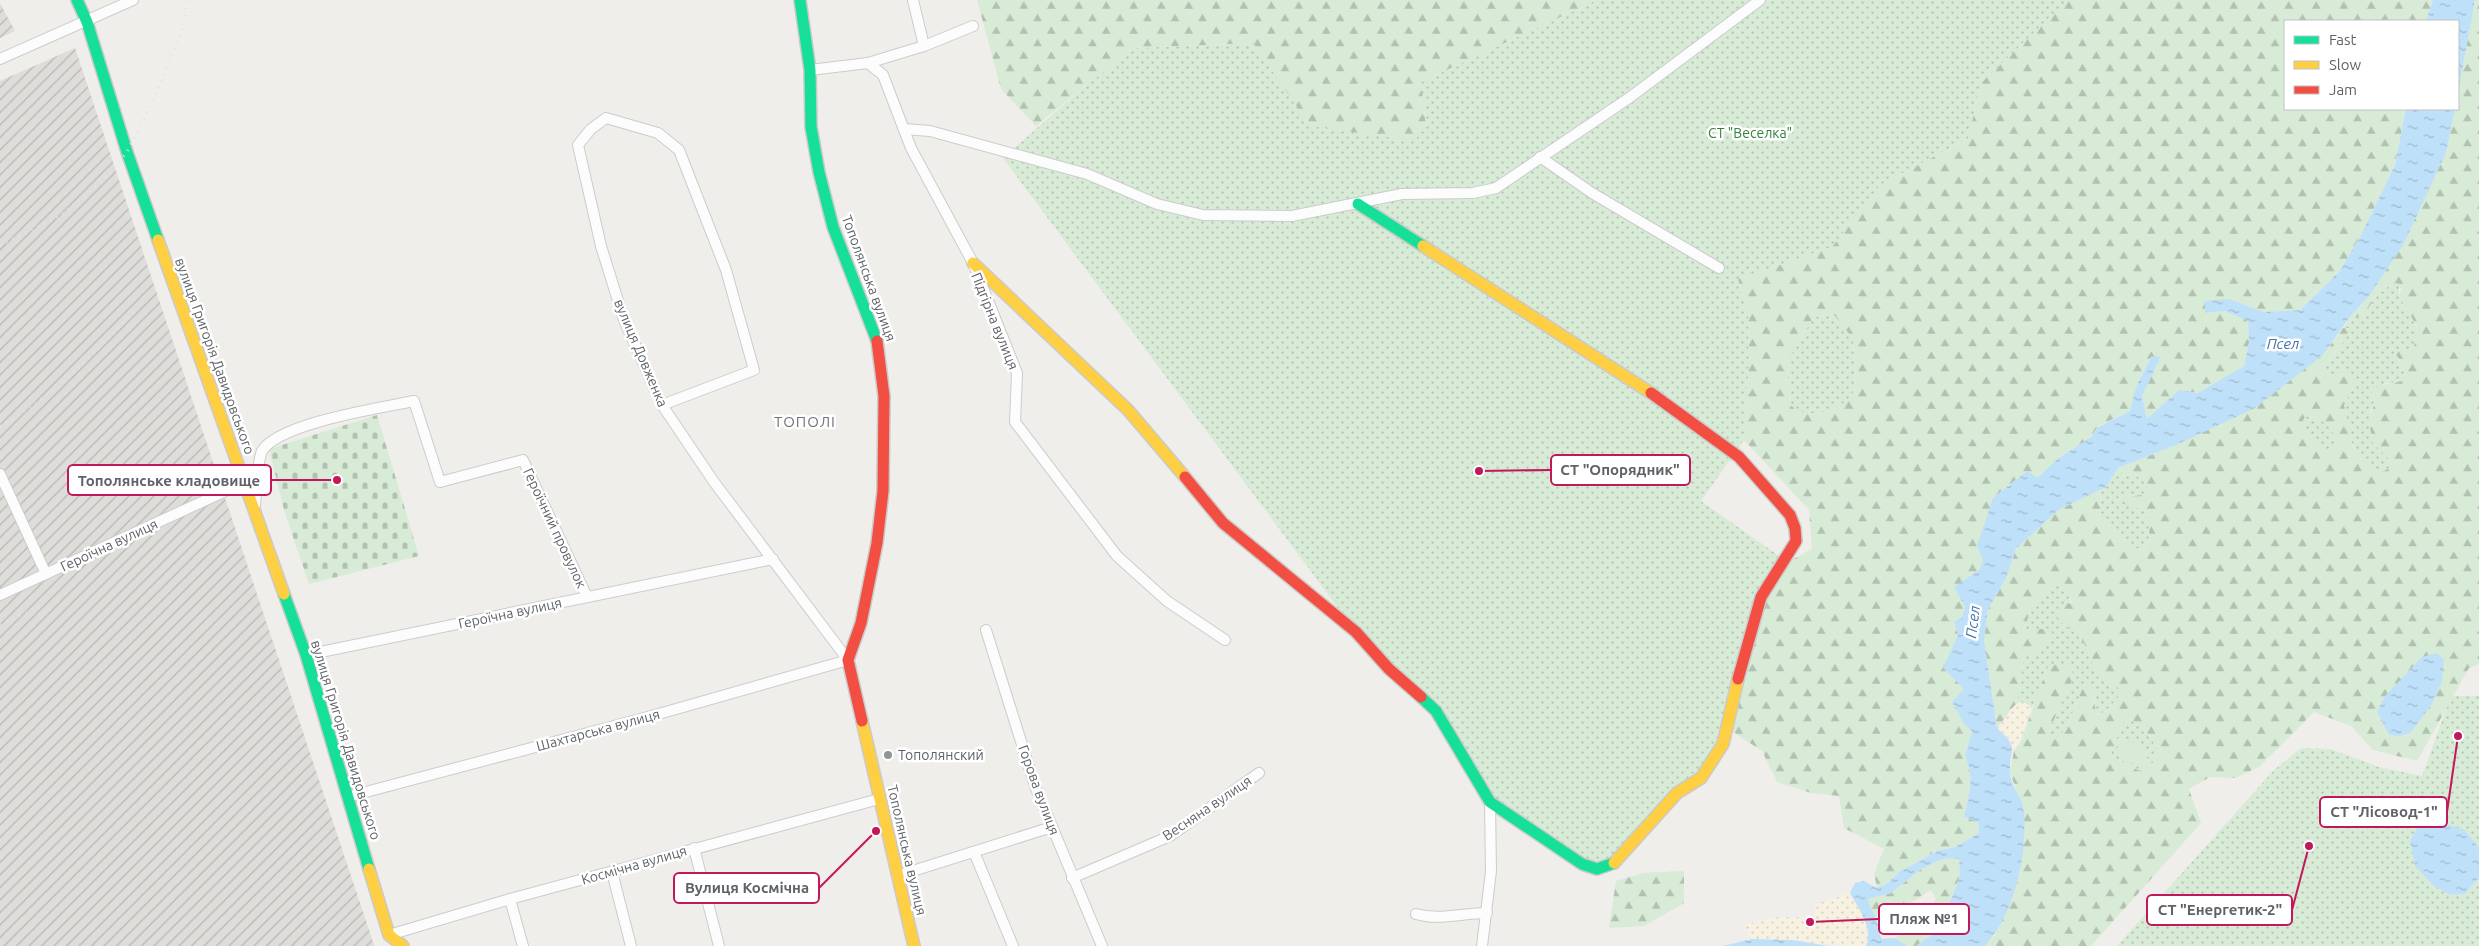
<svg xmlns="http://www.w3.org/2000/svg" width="2479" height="946" font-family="Ubuntu,sans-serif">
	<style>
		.industrial { fill: url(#industrial-furrows) }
		.grass { fill: url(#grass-dots) }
		.forest { fill: url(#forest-firs); fill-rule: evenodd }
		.sand { fill: url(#sand-dots) }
		.cemetery { fill: url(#cemetery-stones) }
		.park { fill: #d8ebd6 }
		.water { fill: url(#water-ripples) }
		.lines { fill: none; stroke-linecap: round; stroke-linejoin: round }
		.street-casing { stroke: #cbcccc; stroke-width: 12 }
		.fast-casing { stroke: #cacacb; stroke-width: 14 }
		.slow-casing { stroke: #cacacb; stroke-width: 14 }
		.jam-casing { stroke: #cacacb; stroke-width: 14 }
		.street { stroke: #fdfcfc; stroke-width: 10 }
		.fast { stroke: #16e098; stroke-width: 11 }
		.slow { stroke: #ffcf43; stroke-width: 11 }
		.jam { stroke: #f24e42; stroke-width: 11 }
		.rail { stroke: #e4e4e4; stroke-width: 3; stroke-dasharray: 1 6; stroke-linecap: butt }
		.poi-dot { fill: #919496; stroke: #fff; stroke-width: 2 }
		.labels { text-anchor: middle; stroke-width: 5; stroke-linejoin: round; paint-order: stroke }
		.park-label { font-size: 14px; fill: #348238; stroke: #fff }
		.street-label { font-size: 14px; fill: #5f6368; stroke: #fff }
		.poi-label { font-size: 14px; fill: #5f6368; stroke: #fff; text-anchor: start }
		.water-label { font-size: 15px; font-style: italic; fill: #4174aa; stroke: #fff }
		.neighbourhood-label { font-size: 15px; letter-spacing: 1px; fill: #70757a; stroke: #fff }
		.leader { fill: none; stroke: #c2185b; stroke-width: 2 }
		.callout-dot { fill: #c2185b; stroke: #fff; stroke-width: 2 }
		.callout { fill: #fff; stroke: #c2185b; stroke-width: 2 }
		.callout-label { font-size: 15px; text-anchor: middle; font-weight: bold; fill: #5f6368 }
	</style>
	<defs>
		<pattern id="industrial-furrows" width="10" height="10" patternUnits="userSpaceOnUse" patternTransform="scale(1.25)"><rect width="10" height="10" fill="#dfddda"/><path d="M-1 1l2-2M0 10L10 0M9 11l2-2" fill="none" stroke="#b8b7b5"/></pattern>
		<pattern id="grass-dots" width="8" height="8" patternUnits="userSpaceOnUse" patternTransform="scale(1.25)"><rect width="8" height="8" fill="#d8ebd6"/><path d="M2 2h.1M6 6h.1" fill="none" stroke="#b2c2b1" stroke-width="1.8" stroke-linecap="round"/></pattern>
		<pattern id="forest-firs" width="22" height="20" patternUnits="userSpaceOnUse" patternTransform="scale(1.25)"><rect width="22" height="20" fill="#d8ebd6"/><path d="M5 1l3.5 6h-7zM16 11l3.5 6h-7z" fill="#b2c2b1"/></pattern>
		<pattern id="sand-dots" width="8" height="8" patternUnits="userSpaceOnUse" patternTransform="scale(1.25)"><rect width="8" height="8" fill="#f6f1e1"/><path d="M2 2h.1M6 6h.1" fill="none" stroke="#d5d1c4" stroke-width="1.8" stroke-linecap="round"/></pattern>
		<pattern id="cemetery-stones" width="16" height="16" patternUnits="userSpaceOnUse" patternTransform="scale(1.25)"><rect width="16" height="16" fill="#d8ebd6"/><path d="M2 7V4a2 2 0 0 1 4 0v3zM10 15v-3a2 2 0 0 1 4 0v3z" fill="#b2c2b1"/></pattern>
		<pattern id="water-ripples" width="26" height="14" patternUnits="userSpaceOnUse" patternTransform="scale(1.25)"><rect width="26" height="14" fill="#bfe0f9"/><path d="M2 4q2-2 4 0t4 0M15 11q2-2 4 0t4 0" fill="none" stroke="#9eb9cd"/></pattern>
	</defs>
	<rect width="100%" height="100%" fill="#efeeea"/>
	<g class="industrial">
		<path d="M0,3L15,31L0,38Z"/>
		<path d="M75,48L373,942L374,946H0V81Z"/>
	</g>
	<g class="grass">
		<path d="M1597,0H2068L1981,83L1968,139L1880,185L1832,247L1738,279L1748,313L1749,363L1744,440L1701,501L1788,562L1727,728L1701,778L1599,869L1502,813L1458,746L1356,632L1003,158L1085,86L1136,48L1254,43L1310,126L1426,127L1421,82Z"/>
		<path d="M2397,283L2399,284V297C2411,313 2423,328 2414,349L2396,357L2404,366L2405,379L2401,382L2385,383L2372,392L2374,405L2370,411L2372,442L2389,459L2391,467L2382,472C2351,466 2349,430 2344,404L2353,387L2325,371C2328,354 2347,345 2349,328H2343L2349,318C2366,320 2371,300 2382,290C2386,287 2392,285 2397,283Z"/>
		<path d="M1825,315L1835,316L1853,339C1853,351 1858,380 1854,390C1847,408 1818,417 1800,412C1797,411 1793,407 1790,405L1788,378L1789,359L1810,323L1816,317Z"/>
		<path d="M2306,416C2329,421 2335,427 2335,451C2318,455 2307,434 2303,420Z"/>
		<path d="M2118,468L2124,475L2145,478L2148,484L2146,494L2135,496L2123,495L2115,500L2144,510C2151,525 2151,535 2145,550C2117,546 2121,529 2100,519L2101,499L2093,493L2106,487Z"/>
		<path d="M2059,584L2073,598L2057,619L2077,634L2084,643L2098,676L2121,689V694L2106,711L2097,715L2095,710V698L2086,680L2066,729L2055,739L2049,731L2046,669L2041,689L2031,709C2028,703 2024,701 2017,703L2024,657L2041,650L2049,629H2026L2029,608Z"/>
		<path d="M2451,696H2479V848L2465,830L2433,885L2450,895L2465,894L2479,878V946H2117L2273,771L2301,748L2331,749L2379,767L2422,776Z"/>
		<path d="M2125,718C2143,723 2150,736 2159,751L2152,764L2140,771L2110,756Z"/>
	</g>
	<g class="forest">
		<path d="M977,0H1597L1421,82L1426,127L1414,141L1310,126L1253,43L1136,48L1085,86L1036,126L1001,89Z"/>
		<path d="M2068,0H2433L2426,21H2285V109H2406L2395,165L2361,235L2339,272L2300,310L2263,312L2230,299L2206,313L2225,311L2248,320L2249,343L2244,366L2198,393L2179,390L2147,420L2142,396L2161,356L2151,357L2136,387L2130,411L2098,426L2091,437L2056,460L2038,479L2027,471L1993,498L1983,560L1979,570L1954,587L1965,607L1962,618L1954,621L1958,635L1952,651L1964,689L1965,725L1972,731L1965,756C1975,778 1969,794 1964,817L1978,822L1979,833L1955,847L1936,851L1899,872L1888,883L1877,888L1874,874L1884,849L1844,828L1839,796L1811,793L1777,782L1762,751L1727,728L1738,655L1788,562L1812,549L1809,510L1744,440L1749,363L1748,313L1738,279L1832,247L1880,185L1968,139L1981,83ZM1825,315L1835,316L1853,339C1853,351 1858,380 1854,390C1847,408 1818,417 1800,412C1797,411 1793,407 1790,405L1788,378L1789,359L1810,323L1816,317Z"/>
		<path d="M2475,0H2479V664L2469,668L2417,761L2373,750L2351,726L2314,712L2259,767L2235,778L2210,777L2189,789L2201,823L2091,946H1985L1995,935L2024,810L2010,773L2014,750L2021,740L2049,664L2070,666L2074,676L2051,726L2049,731L2055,739L2066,729L2086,680C2099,688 2091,704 2098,715L2106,711L2121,694L2120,689L2098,677L2084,643L2077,634L2057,619V610L2060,605L2071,603L2073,598L2059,584L2029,608L2026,629H2050L2052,633L2041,650L2024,657L2017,703L1997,728L1984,640L1988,609L2006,578L2016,549L2058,510L2093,493L2101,499L2100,519C2121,529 2117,546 2145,550C2151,535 2151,525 2144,510L2115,501L2123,495L2135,496L2145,494L2148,484L2145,478L2124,475L2118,468L2176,445L2323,355L2343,328H2349C2347,345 2328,353 2325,371L2333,375L2344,371L2354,376L2353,387L2344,405L2353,447L2360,459L2374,470L2382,472L2391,467L2389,459L2372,442L2369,418L2374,405L2372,392C2381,380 2395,386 2405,379L2404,366L2394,352L2414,349L2417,326L2399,297L2401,289L2397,283C2392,285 2386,287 2382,290C2371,300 2366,320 2349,318L2369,296L2446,153L2455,109H2458V93ZM2306,416C2329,421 2335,427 2335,451C2318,455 2307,433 2303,420ZM2125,718C2143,723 2150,736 2159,751L2152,764L2140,771L2110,756Z"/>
		<path d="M1959,858L1960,876L1939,930L1916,946H1908L1894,938L1914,928L1936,899L1931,890L1903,908L1876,917L1871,911L1868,899L1891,893L1921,869L1942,859Z"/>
		<path d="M1684,871V903L1644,926L1609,928L1616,881L1643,873Z"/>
	</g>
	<g class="sand">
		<path d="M2022,702L2029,705L2031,709L2021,741L2014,750L2007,737L1997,728C2006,721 2009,705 2022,702Z"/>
		<path d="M1850,893C1858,908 1874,928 1866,946C1828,946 1791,940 1752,939L1743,925L1775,917L1813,918L1816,904Z"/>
	</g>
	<path class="cemetery" d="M377,415L419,556L309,584L284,510L269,449Z"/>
	<path class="park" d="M2123,737L2151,751L2142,768L2114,754Z"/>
	<g class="water">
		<path d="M2433,0H2475L2458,93V21H2426Z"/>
		<path d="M2406,109H2455L2446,153L2403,245L2369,296L2349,318L2323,355L2255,408L2176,445L2118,468L2106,487L2058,510L2016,549L2006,578L1988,609L1984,640L1997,728C2021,750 2009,747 2010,772C2010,785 2023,798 2024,812C2027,856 2015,912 1985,946H1916L1939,930L1960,876L1959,858L1942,859L1921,869L1891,893L1868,899C1870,909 1874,911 1876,919C1879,926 1878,932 1882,939L1894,938L1908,946H1866C1874,928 1858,908 1850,893L1855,883L1864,881L1877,888L1888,883L1899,872L1937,851L1955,847L1979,833L1978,822L1964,817C1969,794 1975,778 1965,756L1972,731L1965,725L1952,702L1964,689L1943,668L1958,635L1954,621L1962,618L1965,607L1954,587L1979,570L1983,560L1977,546L1993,498L2027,471L2038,478L2056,460L2091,437L2098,427L2130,411L2136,387L2151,357L2161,356L2142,396L2147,419L2179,390L2198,393L2244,366L2249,343L2248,321L2225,311L2206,313L2204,301L2230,299L2263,312L2300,310L2339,272L2361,235L2395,165Z"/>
		<path d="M2437,653L2444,660L2442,681L2432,704L2410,733L2399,736L2389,735L2377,711L2386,695L2422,657Z"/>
		<path d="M2443,823L2465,830L2479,848V878L2465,894L2450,895L2433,885L2415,866L2410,841L2419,825Z"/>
		<path d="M1752,939L1793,940L1828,946H1723Z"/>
	</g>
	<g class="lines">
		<defs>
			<g id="street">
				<path d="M913,0L924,46"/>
				<path d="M0,59L133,0"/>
				<path d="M868,63L883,75L911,148L973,263L1017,373L1015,422L1117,556L1167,601L1225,640"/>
				<path d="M810,70L868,63L924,46L973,26"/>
				<path d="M904,129L930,131L1087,174L1157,204L1203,215L1292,216L1402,194L1473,193L1496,188L1629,98L1760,0"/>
				<path d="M1540,157L1592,193L1719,268"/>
				<path d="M0,474L46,574"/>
				<path d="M255,505C256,495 258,458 262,451C279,423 380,408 414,401L440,482L523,460L587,597"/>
				<path d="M0,595L245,482"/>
				<path d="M986,630L1035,786L1102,946"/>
				<path d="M306,655L773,559"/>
				<path d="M347,797L648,717L848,660L714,482L662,405L624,320L601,246L578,145L591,129L606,118L658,133L679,150L726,270L754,370L662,405"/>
				<path d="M694,848L719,946"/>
				<path d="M974,852L1013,946"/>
				<path d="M612,872L631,946"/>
				<path d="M897,876L1052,827"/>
				<path d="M1072,878L1170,836L1259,773"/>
				<path d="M510,899L523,946"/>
				<path d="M1416,914C1440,921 1461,913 1487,913"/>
				<path d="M389,935L510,899L879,799"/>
				<path d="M1482,946L1491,871L1490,802"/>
			</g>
			<g id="fast">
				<path d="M77,0L87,22L127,152L158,240"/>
				<path d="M800,0L810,70L811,127L819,172L833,227L877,341"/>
				<path d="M1358,204L1423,246"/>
				<path d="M284,594L306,655L369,869"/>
				<path d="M1421,697L1436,711L1490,802L1582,864L1597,869L1614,863"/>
			</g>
			<g id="slow">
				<path d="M158,240L284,594"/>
				<path d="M1423,246L1651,393"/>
				<path d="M973,263L1128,410L1185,477"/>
				<path d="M862,721L914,946"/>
				<path d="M1614,863L1677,793L1701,778L1723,744L1738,679"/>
				<path d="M369,869L389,935L403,946"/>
			</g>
			<g id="jam">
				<path d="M1651,393L1739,457L1790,515L1795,528L1796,541L1761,597L1738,679"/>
				<path d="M1185,477L1223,523L1356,632L1389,669L1421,697"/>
				<path d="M862,721L848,660L861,623L877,543L883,491L884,396L877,341"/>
			</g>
		</defs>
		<use href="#street" class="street-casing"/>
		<use href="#fast" class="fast-casing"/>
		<use href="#slow" class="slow-casing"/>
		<use href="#jam" class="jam-casing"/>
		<use href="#street" class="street"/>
		<use href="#fast" class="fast"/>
		<use href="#slow" class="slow"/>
		<use href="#jam" class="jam"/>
		<g class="rail">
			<path d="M0,245L60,216L105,178L127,152L154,98L183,28L187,0"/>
			<path d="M0,426C55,396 94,353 137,309"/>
			<path d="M0,624L45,605"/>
		</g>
	</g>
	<circle class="poi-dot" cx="888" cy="755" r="5"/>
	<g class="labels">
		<g class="park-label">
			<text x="1750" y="138">СТ "Веселка"</text>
		</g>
		<g class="street-label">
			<text transform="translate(869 278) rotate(70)" y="5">Тополянська вулиця</text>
			<text transform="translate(995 321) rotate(68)" y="5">Підгірна вулиця</text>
			<text transform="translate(641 353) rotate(67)" y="5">вулиця Довженка</text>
			<text transform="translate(215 356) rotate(70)" y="5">вулиця Григорія Давидовського</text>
			<text transform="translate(555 528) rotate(65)" y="5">Героїчний провулок</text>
			<text transform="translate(109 545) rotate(-25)" y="5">Героїчна вулиця</text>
			<text transform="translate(510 613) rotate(-12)" y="5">Героїчна вулиця</text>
			<text transform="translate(598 730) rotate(-15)" y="5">Шахтарська вулиця</text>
			<text transform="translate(346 740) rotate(73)" y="5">вулиця Григорія Давидовського</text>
			<text transform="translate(1039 790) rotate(70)" y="5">Горова вулиця</text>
			<text transform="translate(1207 808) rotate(-34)" y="5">Весняна вулиця</text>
			<text transform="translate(907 850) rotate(77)" y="5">Тополянська вулиця</text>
			<text transform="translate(634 865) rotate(-16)" y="5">Космічна вулиця</text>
		</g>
		<g class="poi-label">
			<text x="898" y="760">Тополянский</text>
		</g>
		<g class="water-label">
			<text x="2283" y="349">Псел</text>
			<text transform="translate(1973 622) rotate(-83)" y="5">Псел</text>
		</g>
		<g class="neighbourhood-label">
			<text x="805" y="427">ТОПОЛІ</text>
		</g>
	</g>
	<path class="leader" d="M1479 471L1551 470M337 480L271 480M2458 736L2447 812M876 831L819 888M2309 846L2292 910M1810 922L1879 919"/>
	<g class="callout-dot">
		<circle cx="1479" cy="471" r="5"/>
		<circle cx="337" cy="480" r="5"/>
		<circle cx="2458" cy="736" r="5"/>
		<circle cx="876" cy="831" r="5"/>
		<circle cx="2309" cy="846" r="5"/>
		<circle cx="1810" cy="922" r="5"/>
	</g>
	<g class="callout">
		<rect x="1551" y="455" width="139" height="30" rx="5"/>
		<rect x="68" y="465" width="203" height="30" rx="5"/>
		<rect x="2320" y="797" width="127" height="30" rx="5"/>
		<rect x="674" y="873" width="145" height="30" rx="5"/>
		<rect x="2147" y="895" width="145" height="30" rx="5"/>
		<rect x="1879" y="904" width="90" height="30" rx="5"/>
	</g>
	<g class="callout-label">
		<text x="1620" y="475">СТ "Опорядник"</text>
		<text x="169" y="486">Тополянське кладовище</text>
		<text x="2384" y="817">СТ "Лісовод-1"</text>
		<text x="747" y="893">Вулиця Космічна</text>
		<text x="2220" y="915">СТ "Енергетик-2"</text>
		<text x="1924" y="924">Пляж №1</text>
	</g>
	<rect x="2284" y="20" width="175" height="90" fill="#ffffff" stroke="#bfc1c3"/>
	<rect x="2294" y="36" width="25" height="8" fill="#16e098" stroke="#bfc1c3"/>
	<text x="2329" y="45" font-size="15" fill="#5f6368">Fast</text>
	<rect x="2294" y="61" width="25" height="8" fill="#ffcf43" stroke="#bfc1c3"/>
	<text x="2329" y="70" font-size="15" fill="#5f6368">Slow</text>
	<rect x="2294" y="86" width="25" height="8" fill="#f24e42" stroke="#bfc1c3"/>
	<text x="2329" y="95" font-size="15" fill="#5f6368">Jam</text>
</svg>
